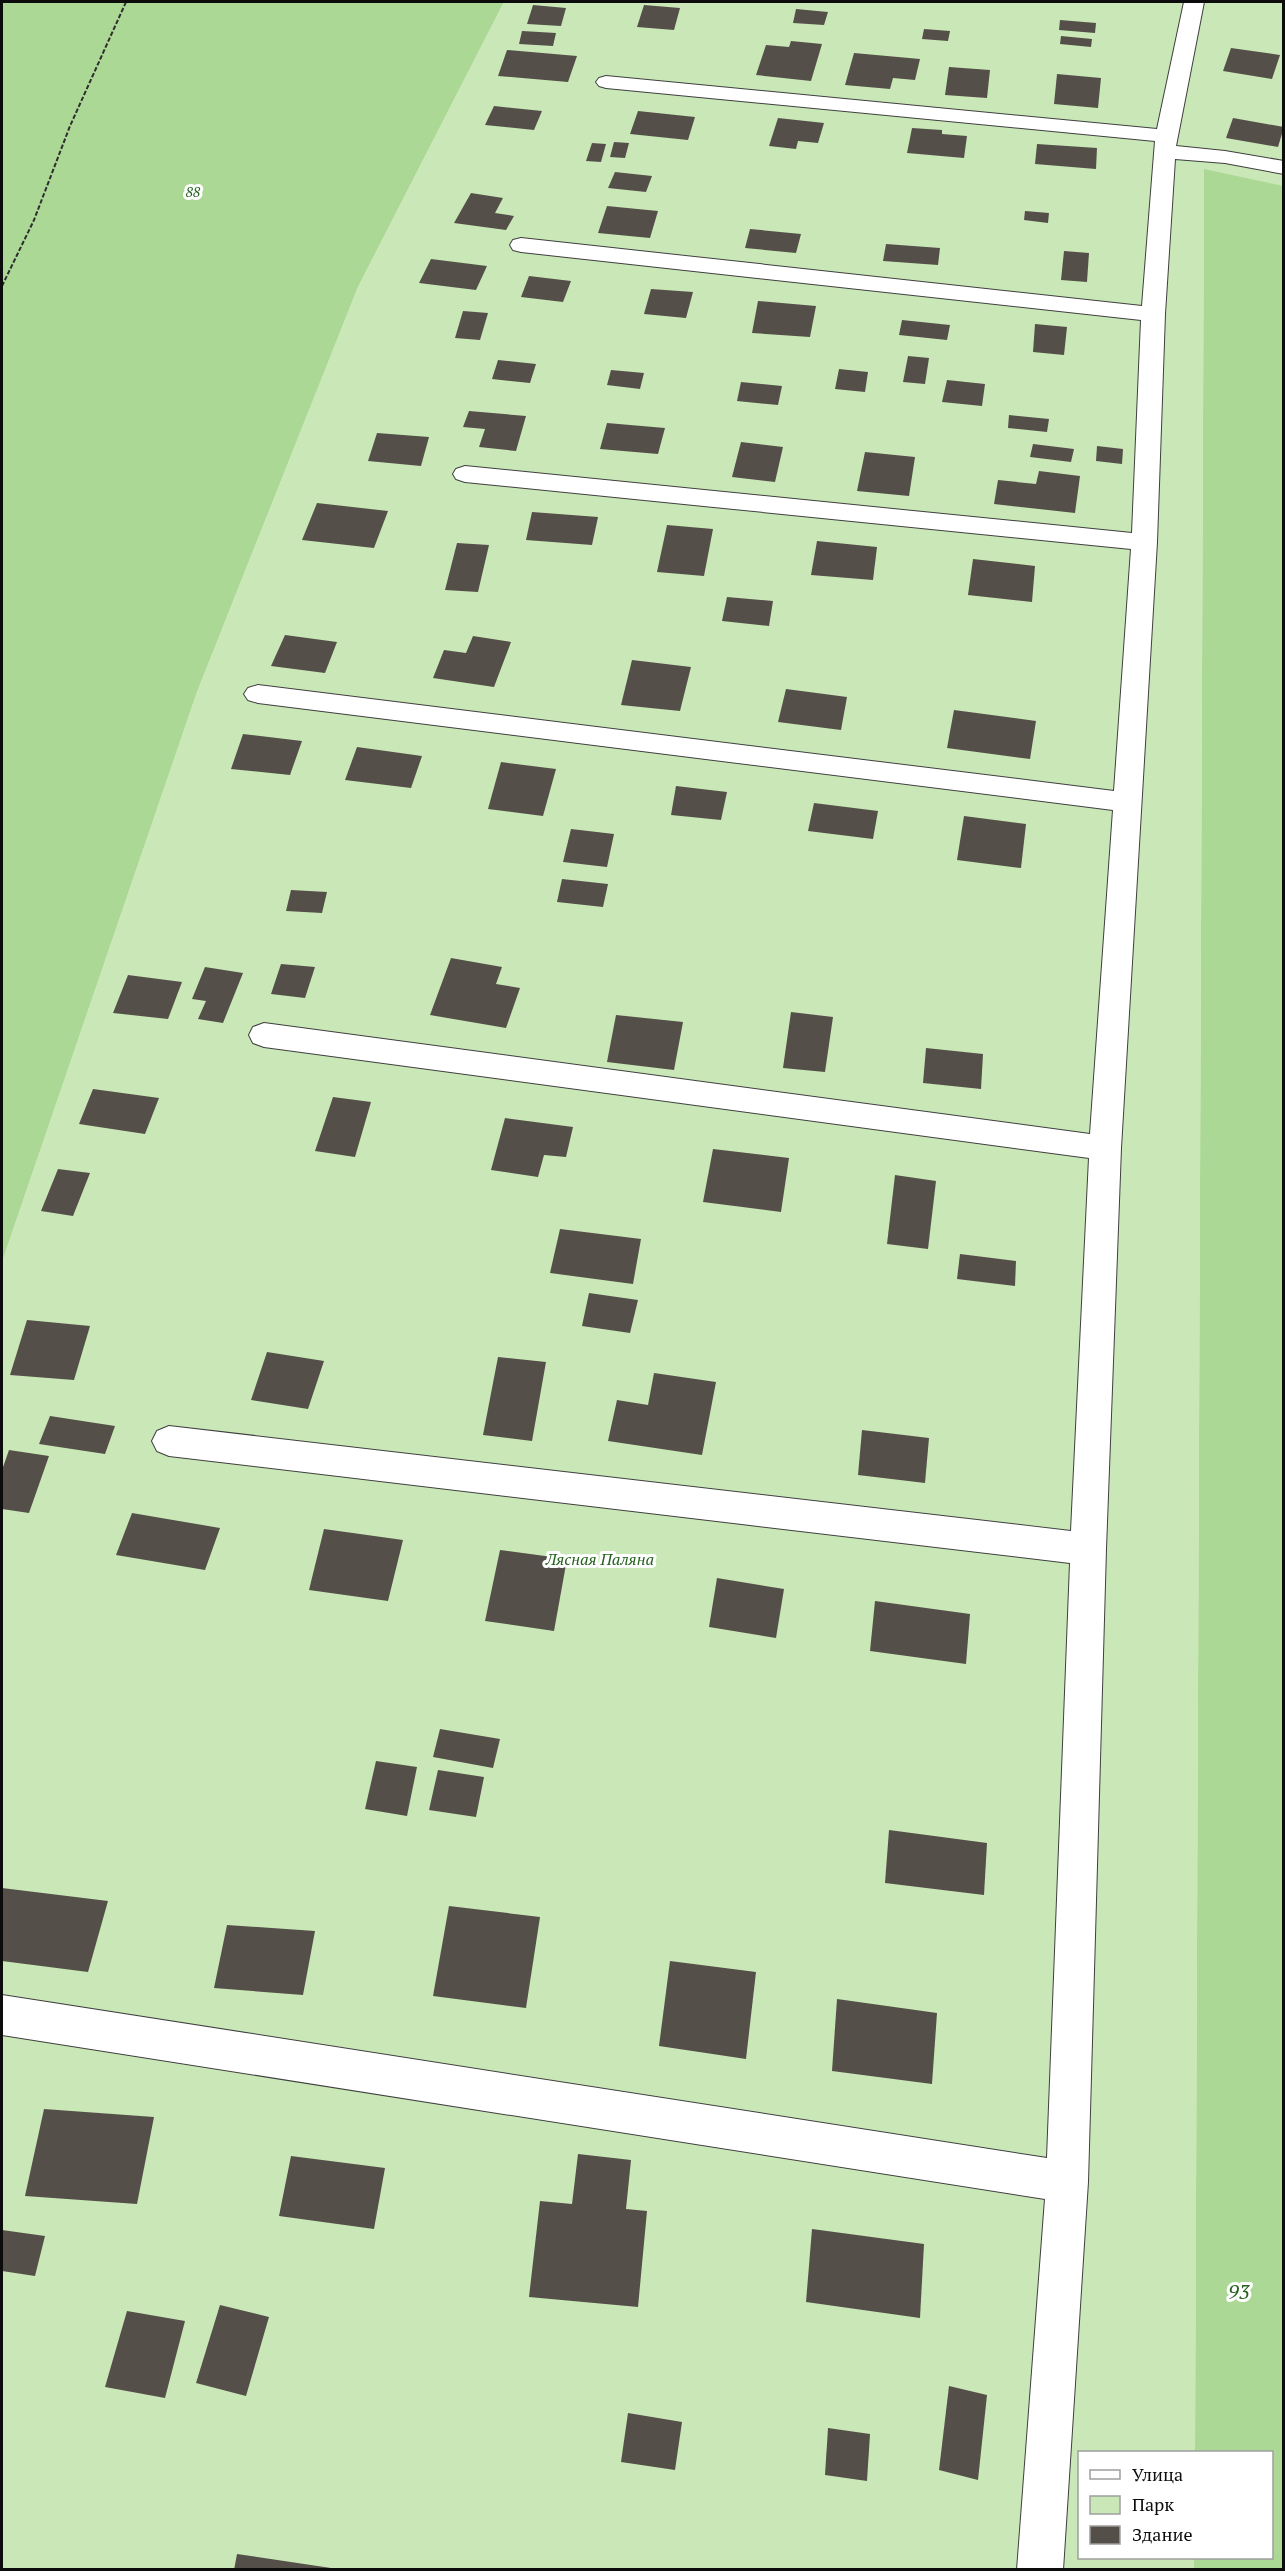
<svg xmlns="http://www.w3.org/2000/svg" width="1285" height="2571" font-family="'PT Serif',serif">
	<style>
		.green { fill: #cae8b7 }
		.forest { fill: #acd896 }
		.building { fill: #554f49 }
		.lines { fill: none; stroke-linecap: round; stroke-linejoin: round }
		.minor-casing { stroke: #3f3f3f; stroke-width: 2 }
		.path { stroke: #2e2e2e; stroke-width: 2; stroke-dasharray: 4.5 2; stroke-linecap: butt }
		.minor { fill: #fff; fill-rule: evenodd }
		.labels { text-anchor: middle; stroke-width: 6; stroke-linejoin: round; paint-order: stroke }
		.far-park-label { font-size: 14px; font-style: italic; fill: #24621e; stroke: #fff }
		.park-label { font-size: 16px; font-style: italic; fill: #24621e; stroke: #fff }
		.near-park-label { font-size: 20px; font-style: italic; fill: #24621e; stroke: #fff }
	</style>
	<rect width="100%" height="100%" fill="#fffdec"/>
	<path class="green" d="M504,2H1283V186L1204,170L1195,2452H1080V2558H1194V2569L2,2570V1262L197,692L358,287Z"/>
	<g class="forest">
		<path d="M2,2H504L358,287L197,692L2,1262Z"/>
		<path d="M1204,169L1284,186L1283,2570L1194,2569V2558H1272V2452H1195Z"/>
	</g>
	<g class="building">
		<path d="M533,5L566,8L561,26L527,24Z"/>
		<path d="M644,5L680,8L674,30L637,27Z"/>
		<path d="M796,9L828,12L824,25L793,23Z"/>
		<path d="M1060,20L1096,23L1095,33L1059,30Z"/>
		<path d="M924,29L950,31L948,41L922,39Z"/>
		<path d="M522,31L556,33L553,46L519,44Z"/>
		<path d="M1061,36L1092,39L1091,47L1060,44Z"/>
		<path d="M791,41L822,44L811,81L756,75L766,45L789,47Z"/>
		<path d="M1231,48L1280,55L1272,79L1223,71Z"/>
		<path d="M507,50L577,56L568,82L498,76Z"/>
		<path d="M854,53L920,59L915,80L893,78L890,89L845,85Z"/>
		<path d="M949,67L990,70L987,98L945,95Z"/>
		<path d="M1057,74L1101,78L1098,108L1054,104Z"/>
		<path d="M494,106L542,111L534,130L485,125Z"/>
		<path d="M638,111L695,117L688,140L630,134Z"/>
		<path d="M778,118L824,123L818,143L798,141L796,149L769,146Z"/>
		<path d="M1233,118L1284,127L1278,147L1226,138Z"/>
		<path d="M912,128L942,130V134L967,136L964,158L907,153Z"/>
		<path d="M614,142L629,143L625,158L610,157Z"/>
		<path d="M592,143L606,144L601,162L586,161Z"/>
		<path d="M1037,144L1097,148L1096,169L1035,164Z"/>
		<path d="M615,172L652,176L646,192L608,188Z"/>
		<path d="M471,193L503,198L495,213L514,216L506,230L454,223Z"/>
		<path d="M607,206L658,211L650,238L598,233Z"/>
		<path d="M1025,211L1049,213L1048,223L1024,220Z"/>
		<path d="M750,229L801,234L796,253L745,248Z"/>
		<path d="M886,244L940,248L938,265L883,261Z"/>
		<path d="M1064,251L1089,253L1087,282L1061,280Z"/>
		<path d="M431,259L487,266L476,290L419,283Z"/>
		<path d="M529,276L571,281L563,302L521,297Z"/>
		<path d="M651,289L693,292L686,318L644,314Z"/>
		<path d="M758,301L816,306L810,337L752,333Z"/>
		<path d="M463,311L488,313L480,340L455,338Z"/>
		<path d="M902,320L950,325L947,340L899,335Z"/>
		<path d="M1035,324L1067,327L1064,355L1033,352Z"/>
		<path d="M908,356L929,358L925,384L903,382Z"/>
		<path d="M498,360L536,364L530,383L492,379Z"/>
		<path d="M839,369L868,372L865,392L835,389Z"/>
		<path d="M611,370L644,373L640,389L607,385Z"/>
		<path d="M947,380L985,384L982,406L942,402Z"/>
		<path d="M741,382L782,386L778,405L737,401Z"/>
		<path d="M469,411L526,416L516,451L479,447L485,429L463,427Z"/>
		<path d="M1009,415L1049,419L1047,432L1008,428Z"/>
		<path d="M607,423L665,428L658,454L600,449Z"/>
		<path d="M377,433L429,437L421,466L368,461Z"/>
		<path d="M741,442L783,447L775,482L732,477Z"/>
		<path d="M1033,444L1074,449L1071,462L1030,457Z"/>
		<path d="M1097,446L1123,449L1122,464L1096,461Z"/>
		<path d="M865,452L915,457L909,496L857,491Z"/>
		<path d="M1039,471L1080,476L1075,513L994,504L998,480L1036,484Z"/>
		<path d="M317,503L388,511L374,548L302,540Z"/>
		<path d="M532,512L598,517L592,545L526,540Z"/>
		<path d="M667,525L713,529L704,576L657,572Z"/>
		<path d="M817,541L877,547L873,580L811,575Z"/>
		<path d="M457,543L489,545L478,592L445,590Z"/>
		<path d="M973,559L1035,566L1032,602L968,595Z"/>
		<path d="M727,597L773,601L769,626L722,621Z"/>
		<path d="M285,635L337,642L325,673L271,666Z"/>
		<path d="M473,636L511,642L494,687L433,678L444,650L466,653Z"/>
		<path d="M632,660L691,667L680,711L621,705Z"/>
		<path d="M786,689L847,697L841,730L778,722Z"/>
		<path d="M954,710L1036,721L1030,759L947,748Z"/>
		<path d="M243,734L302,741L290,775L231,769Z"/>
		<path d="M357,747L422,756L411,788L345,780Z"/>
		<path d="M501,762L556,769L543,816L488,809Z"/>
		<path d="M676,786L727,792L721,820L671,815Z"/>
		<path d="M814,803L878,811L873,839L808,831Z"/>
		<path d="M964,816L1026,824L1021,868L957,860Z"/>
		<path d="M571,829L614,834L607,867L563,862Z"/>
		<path d="M562,879L608,884L603,907L557,902Z"/>
		<path d="M291,890L327,892L322,913L286,911Z"/>
		<path d="M451,958L502,967L496,984L520,988L506,1028L430,1015Z"/>
		<path d="M281,964L315,967L305,998L271,994Z"/>
		<path d="M205,967L243,973L223,1023L198,1019L206,1001L192,999Z"/>
		<path d="M128,975L182,982L168,1019L113,1013Z"/>
		<path d="M791,1012L833,1017L825,1072L783,1068Z"/>
		<path d="M616,1015L683,1022L674,1070L607,1062Z"/>
		<path d="M926,1048L983,1054L981,1089L923,1083Z"/>
		<path d="M93,1089L159,1098L145,1134L79,1124Z"/>
		<path d="M333,1097L371,1102L355,1157L315,1151Z"/>
		<path d="M505,1118L573,1127L566,1157L544,1155L538,1177L491,1170Z"/>
		<path d="M713,1149L789,1158L781,1212L703,1202Z"/>
		<path d="M58,1169L90,1173L73,1216L41,1211Z"/>
		<path d="M895,1175L936,1181L928,1249L887,1244Z"/>
		<path d="M560,1229L641,1239L633,1284L550,1273Z"/>
		<path d="M960,1254L1016,1261L1015,1286L957,1279Z"/>
		<path d="M589,1293L638,1300L630,1333L582,1326Z"/>
		<path d="M27,1320L90,1326L74,1380L10,1375Z"/>
		<path d="M267,1352L324,1361L308,1409L251,1400Z"/>
		<path d="M498,1357L546,1362L532,1441L483,1435Z"/>
		<path d="M654,1373L716,1382L702,1455L608,1441L617,1400L648,1405Z"/>
		<path d="M50,1416L115,1426L105,1454L39,1444Z"/>
		<path d="M862,1430L929,1438L925,1483L858,1475Z"/>
		<path d="M9,1450L49,1456L29,1513L2,1509V1470Z"/>
		<path d="M132,1513L220,1528L205,1570L116,1555Z"/>
		<path d="M324,1529L403,1540L388,1601L309,1590Z"/>
		<path d="M500,1550L567,1559L554,1631L485,1621Z"/>
		<path d="M717,1578L784,1589L776,1638L709,1627Z"/>
		<path d="M875,1601L970,1614L966,1664L870,1651Z"/>
		<path d="M440,1729L500,1739L493,1768L433,1757Z"/>
		<path d="M376,1761L417,1767L407,1816L365,1809Z"/>
		<path d="M438,1770L484,1777L476,1817L429,1810Z"/>
		<path d="M889,1830L987,1843L984,1895L885,1883Z"/>
		<path d="M2,1888L108,1901L88,1972L2,1961Z"/>
		<path d="M449,1906L540,1917L526,2008L433,1996Z"/>
		<path d="M227,1925L315,1931L303,1995L214,1988Z"/>
		<path d="M670,1961L756,1972L746,2059L659,2046Z"/>
		<path d="M837,1999L937,2013L932,2084L832,2071Z"/>
		<path d="M44,2109L154,2117L137,2204L25,2196Z"/>
		<path d="M578,2154L631,2160L626,2209L647,2211L638,2307L529,2297L540,2201L572,2204Z"/>
		<path d="M291,2156L385,2168L374,2229L279,2216Z"/>
		<path d="M812,2229L924,2244L920,2318L806,2302Z"/>
		<path d="M2,2230L45,2236L35,2276L2,2271Z"/>
		<path d="M220,2305L269,2317L246,2396L196,2383Z"/>
		<path d="M127,2311L185,2321L165,2398L105,2387Z"/>
		<path d="M949,2386L987,2395L978,2480L939,2470Z"/>
		<path d="M628,2413L682,2422L675,2470L621,2462Z"/>
		<path d="M828,2428L870,2434L867,2481L825,2475Z"/>
		<path d="M237,2554L331,2568V2570H234Z"/>
	</g>
	<g class="lines">
		<defs>
			<path id="minor" d="M1184,2H1204L1176,146L1225,151L1284,161V174L1225,163L1175,159L1165,314L1157,542L1121,1148L1106,1549L1088,2182L1063,2570H1017L1045,2199L2,2035V1995L1047,2158L1070,1563L169,1456L157,1451L152,1441L157,1431L169,1426L1071,1531L1089,1158L264,1047L253,1043L249,1035L253,1027L264,1023L1090,1134L1113,810L258,703L248,700L244,694L248,688L258,685L1114,791L1131,549L465,482L456,479L453,474L456,469L465,466L1132,533L1141,320L521,252L513,250L510,245L513,240L521,238L1142,306L1155,141L606,88L599,86L596,82L599,78L606,76L1157,129Z"/>
		</defs>
		<use href="#minor" class="minor-casing"/>
		<path class="path" d="M2,286L34,220L70,126L126,2"/>
		<use href="#minor" class="minor"/>
	</g>
	<g class="labels">
		<g class="far-park-label">
			<text x="193" y="197">88</text>
		</g>
		<g class="park-label">
			<text x="600" y="1565">Лясная Паляна</text>
		</g>
		<g class="near-park-label">
			<text x="1239" y="2299">93</text>
		</g>
	</g>
	<rect width="1285" height="2571" fill="none" stroke="#0c0c0c" stroke-width="6"/>
	<rect x="1078" y="2451" width="195" height="108" fill="#ffffff" stroke="#9e9e9e" stroke-width="1.5"/>
	<rect x="1090" y="2470" width="30" height="9" fill="#ffffff" stroke="#9e9e9e" stroke-width="1.5"/>
	<text x="1132" y="2481" font-size="18" fill="#0c0c0c">Улица</text>
	<rect x="1090" y="2496" width="30" height="18" fill="#cae8b7" stroke="#9e9e9e" stroke-width="1.5"/>
	<text x="1132" y="2511" font-size="18" fill="#0c0c0c">Парк</text>
	<rect x="1090" y="2526" width="30" height="18" fill="#554f49" stroke="#9e9e9e" stroke-width="1.5"/>
	<text x="1132" y="2541" font-size="18" fill="#0c0c0c">Здание</text>
</svg>
